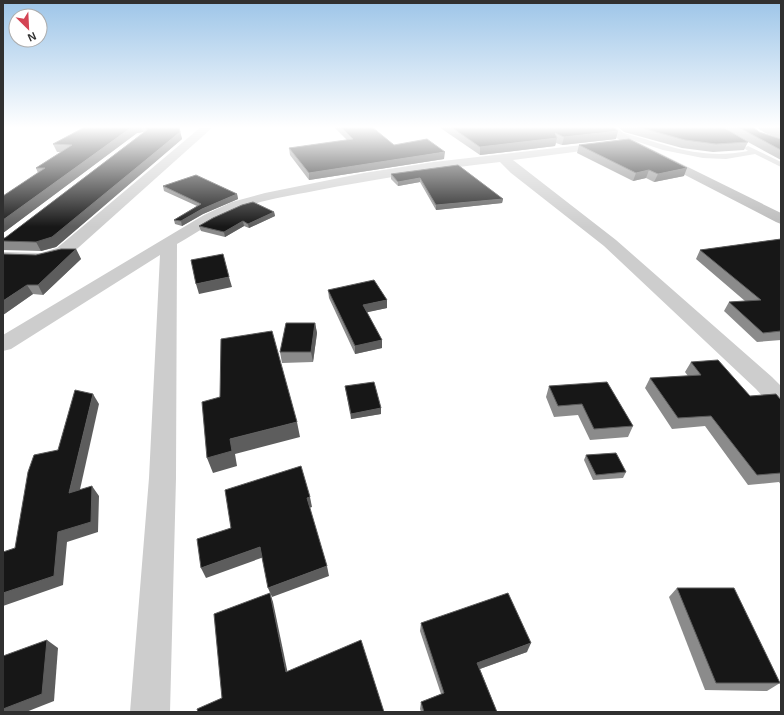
<svg xmlns="http://www.w3.org/2000/svg" width="784" height="715" font-family="Helvetica,sans-serif">
	<style>
		.lines { fill: none; stroke-linecap: round; stroke-linejoin: round }
		.lane { fill: #cdcdcd; fill-rule: evenodd }
		.street { fill: #cdcdcd; fill-rule: evenodd }
		.secondary { fill: #bababa; fill-rule: evenodd }
		.wall { fill: #8b8b8b }
		.shaded-wall { fill: #5d5d5d }
		.building { fill: #171717; stroke: #5d5d5d }
	</style>
	<rect width="100%" height="100%" fill="#fff"/>
	<g class="lines">
		<path class="lane" d="M616,131C664,143 697,161 748,151L744,148L748,146L781,162V167L755,154L726,159L703,158L663,150L614,134L613,133Z"/>
		<g class="street">
			<path d="M201,127H213L69,256L41,263L3,262V252L41,253L57,248Z"/>
			<path d="M608,142L612,143L614,145L612,147L513,160L616,240L772,377L781,386V410L772,407L756,389L604,246L511,173L500,162C437,169 376,179 314,191C290,196 263,199 241,209C218,218 198,232 177,244L176,478L170,712H130L149,478L160,255L11,349L3,351V335L204,215L232,202L265,193L364,173L434,162Z"/>
		</g>
		<path class="secondary" d="M602,127H615L633,140L781,213V224L776,222L625,144Z"/>
	</g>
	<g class="wall">
		<path d="M85,127H179L182,139L56,247L41,251L3,250V238H5L144,132H143L137,133L3,233V196L38,173L36,168L61,152H57L53,144Z"/>
		<path d="M334,127H372L394,145L444,159L309,180L290,155L289,148L347,140Z"/>
		<path d="M439,127H613L616,139L562,145L556,143L555,146L480,155Z"/>
		<path d="M618,127H753L759,132L778,138L765,133L756,127H781V160L748,142L744,150L713,152L682,148L624,132Z"/>
		<path d="M579,145L684,176L654,182L646,178L633,181L577,153Z"/>
		<path d="M458,165L503,199L502,203L436,210L420,182L398,186L391,179V174Z"/>
		<path d="M163,186L237,194L238,199L203,214L182,226L175,224L174,220L197,206L164,191Z"/>
		<path d="M274,212L275,216L249,228L244,226L225,237L201,231L199,226Z"/>
		<path d="M781,239V340L757,342L724,311L729,302L745,301L696,259L700,250Z"/>
		<path d="M76,249L81,259L43,295L33,294L3,315L36,255Z"/>
		<path d="M328,290L387,308L367,312L382,348L355,354L329,298Z"/>
		<path d="M315,323L317,333L313,362L282,363L280,352Z"/>
		<path d="M691,362L750,396L781,400V485L779,482L748,485L705,426L672,429L645,388L650,378L688,376L685,372Z"/>
		<path d="M345,386L381,408V414L351,419L346,392Z"/>
		<path d="M549,386L633,426L628,437L590,440L578,415L554,417L546,397Z"/>
		<path d="M586,455L626,472L623,478L593,480L584,460Z"/>
		<path d="M677,588L780,683L767,691L705,690L669,597Z"/>
		<path d="M421,623L527,652L480,669L497,712H421L420,709L421,702L441,694L420,631Z"/>
	</g>
	<g class="shaded-wall">
		<path d="M132,127H141L143,132L137,133L3,233V220Z"/>
		<path d="M179,127L182,139L56,247L41,251L36,242Z"/>
		<path d="M618,131L616,139L562,145L564,137Z"/>
		<path d="M557,138L555,146L480,155V147Z"/>
		<path d="M445,152L444,159L309,180V173Z"/>
		<path d="M687,168L684,176L654,182L658,174Z"/>
		<path d="M649,170L646,178L633,181L636,173Z"/>
		<path d="M420,178V182L398,186V182Z"/>
		<path d="M237,194L238,199L203,214L182,226L181,221L202,209Z"/>
		<path d="M503,199L502,203L436,210V205Z"/>
		<path d="M274,212L275,216L249,228L248,224Z"/>
		<path d="M243,221L244,226L225,237L224,232Z"/>
		<path d="M76,249L81,259L43,295L38,285Z"/>
		<path d="M229,277L232,287L199,294L196,284Z"/>
		<path d="M27,285L33,294L3,315V301Z"/>
		<path d="M387,300V308L364,313L363,305Z"/>
		<path d="M315,323L317,333L313,362L311,352Z"/>
		<path d="M382,340V348L355,354V346Z"/>
		<path d="M93,394L99,404L77,503L69,493Z"/>
		<path d="M381,408V414L351,419V414Z"/>
		<path d="M297,422L300,437L235,454L237,466L213,473L207,458L230,439Z"/>
		<path d="M92,486L99,496L98,532L67,542L63,585L3,606V593Z"/>
		<path d="M310,497L312,507L309,508L307,498Z"/>
		<path d="M260,547L264,557L206,578L201,568Z"/>
		<path d="M327,566L329,576L272,597L268,588Z"/>
		<path d="M270,593L273,602L289,679L286,672Z"/>
		<path d="M47,640L58,648L54,701L26,712H3V709Z"/>
		<path d="M531,643L527,652L474,671L477,663Z"/>
	</g>
	<g class="building">
		<path d="M85,127H132L3,220V196L45,168H36L72,145L53,144Z"/>
		<path d="M146,127H179L180,132L52,237L36,242L3,241V238H5L147,130Z"/>
		<path d="M341,127H372L394,145L427,139L445,152L309,173L289,148L353,139Z"/>
		<path d="M451,127H613L618,131L564,137L555,133L557,138L480,147Z"/>
		<path d="M638,127H723L748,142L716,144L685,140Z"/>
		<path d="M738,127H753L759,132L781,139V150Z"/>
		<path d="M775,127H781V129Z"/>
		<path d="M629,139L687,168L658,174L649,170L636,173L579,145Z"/>
		<path d="M458,165L503,199L436,205L420,178L398,182L391,174Z"/>
		<path d="M196,175L237,194L202,209L181,221L174,220L201,204L163,186Z"/>
		<path d="M253,202L274,212L248,224L243,221L224,232L199,226L213,218L242,205Z"/>
		<path d="M781,239V331L763,333L729,302L761,300L700,250Z"/>
		<path d="M61,249H76L38,285H27L3,301V254L36,255Z"/>
		<path d="M223,254L229,277L196,284L191,260Z"/>
		<path d="M374,280L387,300L363,305L382,340L355,346L328,290Z"/>
		<path d="M286,323H315L311,352H280Z"/>
		<path d="M272,331L297,422L230,439L232,451L207,458L202,402L220,397L221,339Z"/>
		<path d="M718,360L750,396L776,394L781,400V473L757,475L711,416L678,418L650,378L701,375L691,362Z"/>
		<path d="M374,382L381,408L351,414L345,386Z"/>
		<path d="M607,382L633,426L594,429L582,404L558,406L549,386Z"/>
		<path d="M75,390L93,394L69,493L92,486L91,522L58,532L54,576L3,593V552L15,548L28,472L34,455L58,450Z"/>
		<path d="M616,453L626,472L596,475L586,455Z"/>
		<path d="M301,466L310,497L307,498L327,566L268,588L260,547L201,568L197,539L231,528L225,490Z"/>
		<path d="M677,588H734L780,683H716Z"/>
		<path d="M270,593L286,672L361,640L384,712H198L197,709L222,698L214,614Z"/>
		<path d="M508,593L531,643L477,663L497,712H424L421,702L444,693L421,623Z"/>
		<path d="M47,640L42,694L3,709V656Z"/>
	</g>
	<linearGradient id="sky" x2="0" y2="1"><stop stop-color="#9dc5e8"/><stop offset="0.56" stop-color="#fff"/><stop offset="1" stop-color="#fff" stop-opacity="0"/></linearGradient>
	<rect width="784" height="227" fill="url(#sky)"/>
	<rect width="784" height="715" fill="none" stroke="#303030" stroke-width="8"/>
	<g transform="translate(28 28) rotate(156)"><circle r="19" fill="#ffffff" stroke="#acacac"/>
	<path d="M0-3L7 15L0 10L-7 15Z" fill="#d44454"/>
	<text y="-6" font-size="11" font-weight="bold" text-anchor="middle" fill="#303030">N</text>
	</g>
</svg>
